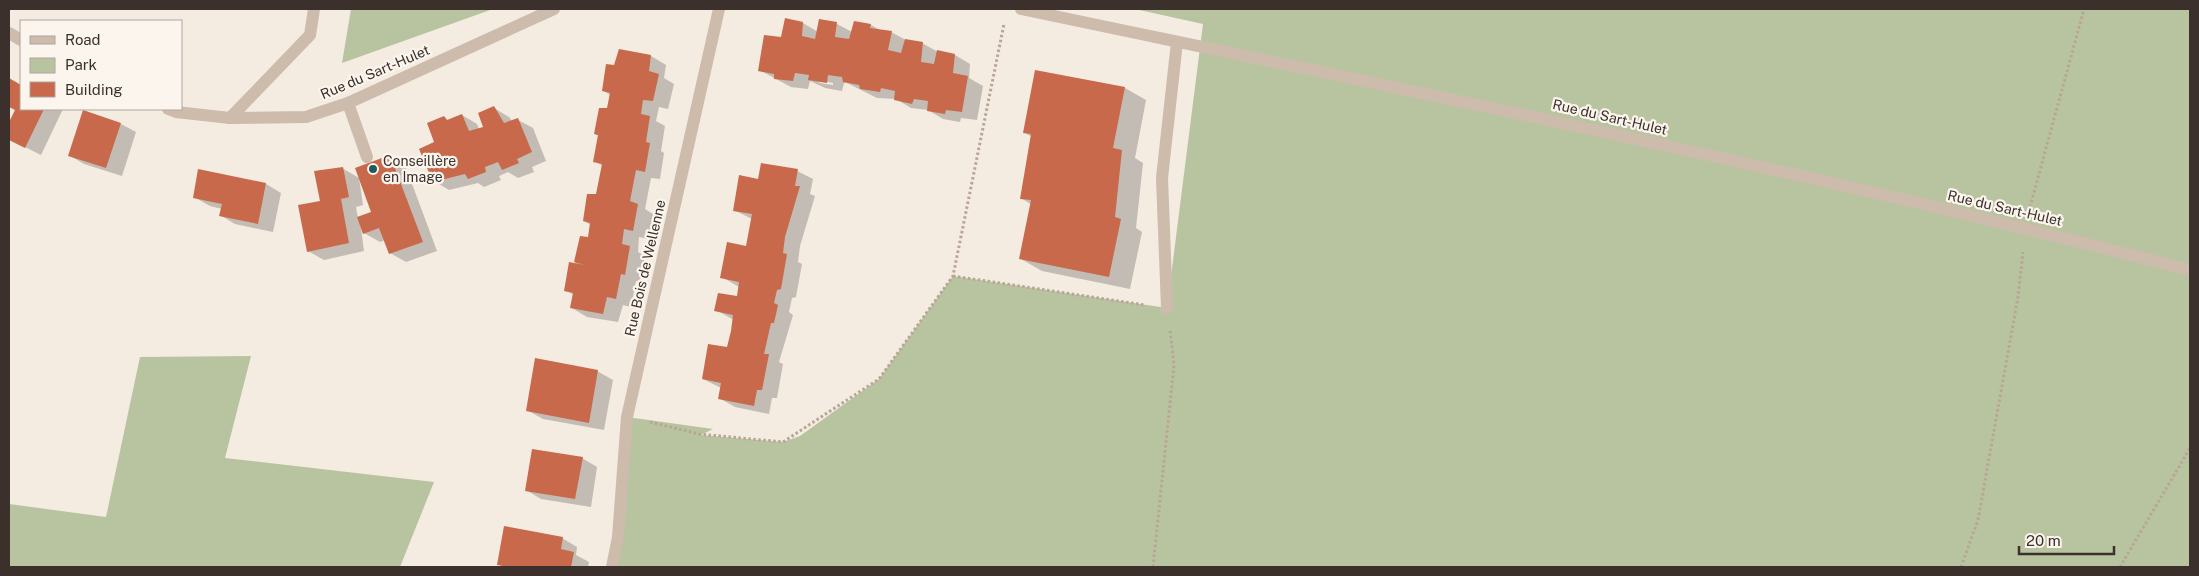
<svg xmlns="http://www.w3.org/2000/svg" width="2199" height="576" font-family="'Public Sans',sans-serif">
	<style>
		.green { fill: #b8c4a0 }
		.shadow { fill: #0003; fill-rule: evenodd }
		.building { fill: #c8694b }
		.lines { fill: none; stroke-linecap: round; stroke-linejoin: round }
		.path { stroke: #b9a596; stroke-width: 3; stroke-dasharray: 2.5 2.5; stroke-linecap: butt }
		.minor { stroke: #cdbbac; stroke-width: 12 }
		.poi-dot { fill: #1f5a5e; stroke: #fbf5ee; stroke-width: 2 }
		.labels { text-anchor: middle; stroke-width: 4.5; stroke-linejoin: round; paint-order: stroke }
		.street-label { font-size: 14px; fill: #3b302b; stroke: #fbf5ee }
		.poi-label { font-size: 14px; fill: #3b302b; stroke: #fbf5ee; text-anchor: start }
	</style>
	<rect width="100%" height="100%" fill="#f4ebe1"/>
	<g class="green">
		<path d="M351,9H493L342,63Z"/>
		<path d="M1135,9H2190V567H612L627,417L713,429L701,435L783,442L800,436L879,379L953,276L1167,308L1203,24Z"/>
		<path d="M251,356L225,458L434,482L400,567H9V504L106,517L140,357Z"/>
	</g>
	<g class="shadow">
		<path d="M820,21L837,24L852,32L855,22L871,25L880,30L891,32L906,40L922,43L938,52L955,55L970,64L969,78L983,86L977,120L961,118L960,122L943,119L928,110L911,108L896,99L877,98L847,83H844L842,91L825,88L810,81L808,89L791,87L759,70L782,38L803,23L818,32ZM817,80L833,83V85L820,83Z"/>
		<path d="M620,50L651,56L666,65L664,78L674,84L668,109L659,107L656,121L665,126L661,151L664,153L660,179L651,178L645,209L653,214L649,239L639,237L638,252L645,256L640,282L636,281L631,307L623,305L618,322L587,317L572,308L574,295L565,290L575,265L581,237L589,239L591,225L584,221L597,196L603,166L594,161L599,136L595,134L608,109L610,95L604,91L615,66Z"/>
		<path d="M9,79L21,86V109H63L41,155L9,139V125L16,110L9,106Z"/>
		<path d="M1125,88L1146,100L1135,158L1143,163L1136,228L1142,232L1130,289L1042,271L1021,259L1032,205L1021,198L1032,137L1025,133Z"/>
		<path d="M494,108L509,117L512,121L518,120L533,128L546,161L532,167L534,172L518,178L508,172L499,176L501,180L484,187L478,183L449,190L434,181L435,142L444,118L449,121L462,115L477,124L479,129L485,128Z"/>
		<path d="M121,124L136,132L122,176L84,164L69,155Z"/>
		<path d="M390,156L405,165L437,251L406,262L390,253L385,240L380,242L364,233L360,221L364,251L324,260L308,251L322,202L342,168L359,178L363,205L356,207L358,218L372,213Z"/>
		<path d="M797,171L813,179L810,194L815,196L800,246L798,262L802,264L796,297L792,298L789,312L793,315L779,362L783,364L777,398H772L769,414L735,407L719,398L721,388L703,379L728,348L734,320L716,310L738,298L739,287L722,277L747,247L752,219L734,210L759,180Z"/>
		<path d="M266,184L281,193L273,232L235,224L220,215L222,209L210,206L194,197Z"/>
		<path d="M597,371L613,380L604,430L543,419L527,410Z"/>
		<path d="M582,458L597,467L591,507L541,499L526,490Z"/>
		<path d="M562,538L577,547L576,555L589,562L588,567H504L498,564Z"/>
	</g>
	<g class="building">
		<path d="M785,18L803,22L802,36L815,39L819,19L837,22L835,37L849,39L854,21L871,24L870,28L892,31L888,50L901,53L905,39L923,42L921,62L934,64L937,50L955,54L953,73L968,76L962,112L946,110L945,114L927,111L928,101L914,99L912,104L894,100L895,91L881,88L880,92L860,89L859,85L843,82L842,77L828,75L827,83L808,80L809,75L795,73L793,81L774,79V74L758,71L764,35L781,37Z"/>
		<path d="M619,49L651,55L649,71L659,74L653,101L643,100L641,114L650,116L646,142L650,143L645,172L636,170L630,201L638,204L633,231L624,229L622,244L630,246L625,275L621,274L616,299L607,297L603,314L570,308L573,293L564,291L569,262L585,265L574,262L580,236L588,237L590,223L583,221L587,194H596L602,164L593,162L598,135L594,134L599,108H607L610,93L602,91L606,64L614,65Z"/>
		<path d="M1035,70L1125,87L1113,148L1122,150L1115,217L1121,219L1109,277L1019,259L1031,200L1020,199L1031,134L1023,133Z"/>
		<path d="M9,78L21,85V109H44L25,148L9,140V122L15,110L9,107Z"/>
		<path d="M494,106L504,123L518,118L532,152L517,159L519,163L502,170L498,162L485,167L486,172L468,179L465,174L433,182L419,149L434,142L427,123L444,116L447,120L462,114L469,131L483,127L478,113Z"/>
		<path d="M83,110L121,123L106,168L68,156Z"/>
		<path d="M390,155L423,242L389,254L379,228L363,234L357,217L371,212L355,168Z"/>
		<path d="M761,163L798,169L795,186H800L785,237L783,253L787,254L781,289L777,290L774,303L778,305L774,323H771L764,354H769L762,390H757L754,406L718,399L721,383L702,379L708,344L727,347L731,331L733,315L714,311L718,293L737,296L739,282L720,278L727,242L746,246L752,214L733,211L739,175L758,179Z"/>
		<path d="M343,167L349,197L341,199L349,243L307,252L298,205L320,201L314,171Z"/>
		<path d="M198,169L266,183L258,224L219,216L222,204L193,198Z"/>
		<path d="M535,358L598,370L589,423L526,411Z"/>
		<path d="M532,449L583,457L575,499L525,491Z"/>
		<path d="M504,526L563,537L561,549L574,552L571,567H510L497,565Z"/>
	</g>
	<g class="lines">
		<g class="path">
			<path d="M2030,207L2084,9"/>
			<path d="M953,276L1145,305"/>
			<path d="M650,422L699,434L783,442L879,379L953,276L1004,24"/>
			<path d="M1153,567L1174,365L1170,329"/>
			<path d="M1961,567L1978,520L2018,297L2023,252"/>
			<path d="M2120,567L2190,448"/>
		</g>
		<g class="minor">
			<path d="M1021,9C1412,91 1803,170 2190,270"/>
			<path d="M9,33L21,40"/>
			<path d="M348,103L367,157"/>
			<path d="M168,109L176,112L230,118L306,117L348,103L554,9"/>
			<path d="M230,118L310,35L314,9"/>
			<path d="M1167,308L1162,178L1177,42"/>
			<path d="M612,567L618,537L627,417L719,9"/>
		</g>
	</g>
	<circle class="poi-dot" cx="373" cy="169" r="5"/>
	<g class="labels">
		<g class="street-label">
			<text transform="translate(375 72) rotate(-23)" y="5">Rue du Sart-Hulet</text>
			<text transform="translate(1610 117) rotate(13)" y="5">Rue du Sart-Hulet</text>
			<text transform="translate(2005 208) rotate(13)" y="5">Rue du Sart-Hulet</text>
			<text transform="translate(645 268) rotate(-77)" y="5">Rue Bois de Wellenne</text>
		</g>
		<g class="poi-label">
			<text x="383" y="166">Conseillère<tspan x="383" dy="16">en Image</tspan></text>
		</g>
	</g>
	<rect width="2199" height="576" fill="none" stroke="#3b302b" stroke-width="20"/>
	<rect x="20" y="20" width="162" height="90" fill="#fbf5ee" stroke="#aea6a0"/>
	<rect x="30" y="36" width="25" height="8" fill="#cdbbac" stroke="#aea6a0"/>
	<text x="65" y="45" font-size="15" fill="#3b302b">Road</text>
	<rect x="30" y="58" width="25" height="15" fill="#b8c4a0" stroke="#aea6a0"/>
	<text x="65" y="70" font-size="15" fill="#3b302b">Park</text>
	<rect x="30" y="82" width="25" height="15" fill="#c8694b" stroke="#aea6a0"/>
	<text x="65" y="95" font-size="15" fill="#3b302b">Building</text>
	<path d="M2019 546v8h95v-8" fill="none" stroke="#3b302b" stroke-width="2.5"/>
	<text x="2026" y="546" font-size="15" fill="#3b302b" stroke="#fbf5ee" stroke-width="4" paint-order="stroke">20 m</text>
</svg>
